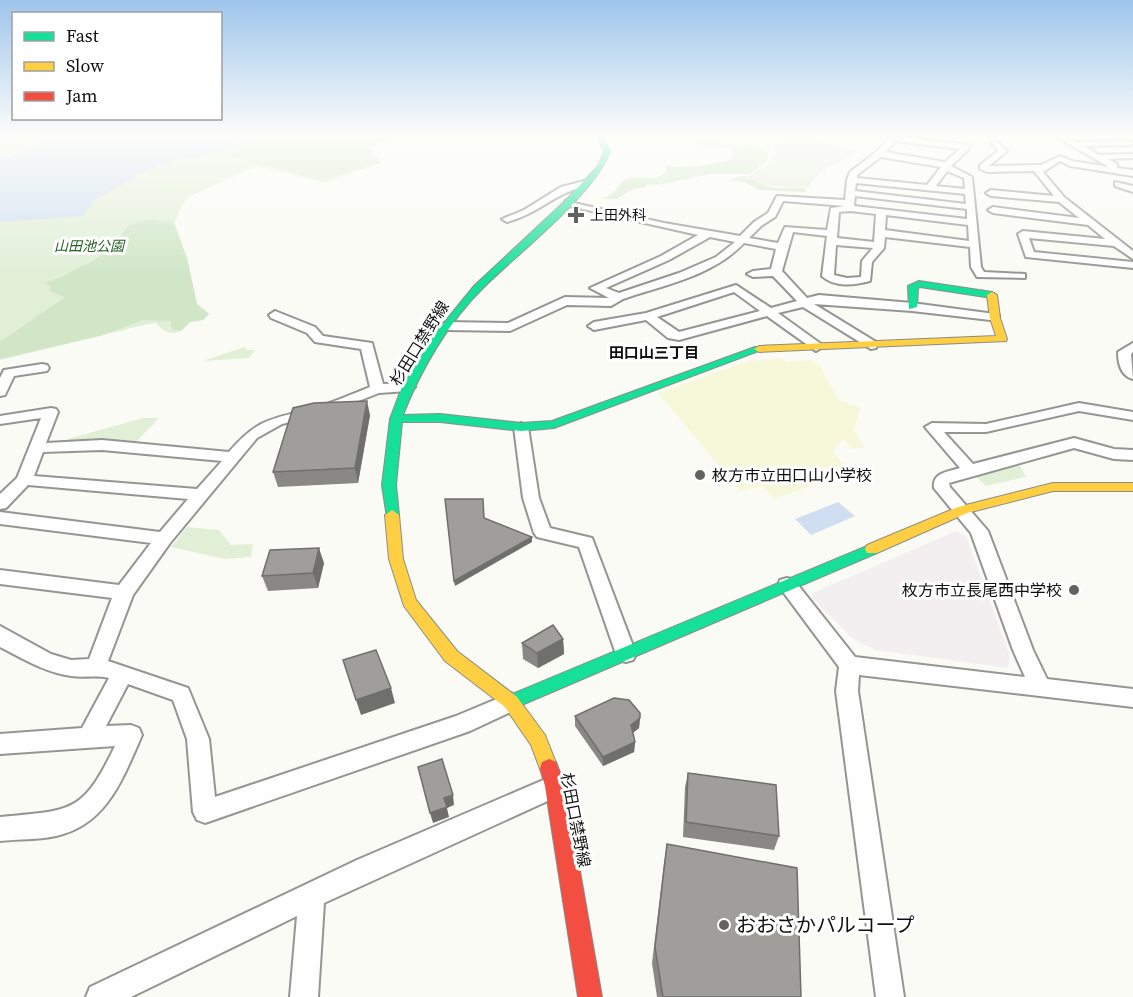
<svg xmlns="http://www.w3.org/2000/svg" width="1133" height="997" font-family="'Source Serif 4','Noto Sans JP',serif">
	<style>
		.industrial { fill: #f3eff0 }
		.green { fill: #e1efd7 }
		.forest { fill: #d0e6c7 }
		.sand { fill: #f7f7da }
		.cemetery { fill: #e4ebdb }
		.water { fill: #d0def1 }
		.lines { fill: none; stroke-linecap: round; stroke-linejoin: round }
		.street-casing { stroke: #959593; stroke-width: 4 }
		.fast-casing { stroke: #8c8c89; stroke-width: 2 }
		.slow-casing { stroke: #8c8c89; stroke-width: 2 }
		.jam-casing { stroke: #8c8c89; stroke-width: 2 }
		.street { fill: #fefefe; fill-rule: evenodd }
		.fast { fill: #16e098; fill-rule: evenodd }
		.slow { fill: #ffcf43; fill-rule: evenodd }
		.jam { fill: #f24e42; fill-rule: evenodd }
		.wall { fill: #898884 }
		.shaded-wall { fill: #6f6f6c }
		.building { fill: #9f9e9a; stroke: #6f6f6c; stroke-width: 1.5 }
		.poi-dot { fill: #626260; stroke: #fff; stroke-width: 2 }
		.labels { text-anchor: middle; stroke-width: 6; stroke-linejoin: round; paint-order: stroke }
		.far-poi-label { font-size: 14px; fill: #0f0f0f; stroke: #fff; text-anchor: start }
		.far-park-label { font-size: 14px; font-style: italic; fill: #266027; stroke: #fff }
		.far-neighbourhood-label { font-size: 15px; font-weight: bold; fill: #0f0f0f; stroke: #fff }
		.street-label { font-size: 16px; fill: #0f0f0f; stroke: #fff }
		.poi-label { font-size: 16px; fill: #0f0f0f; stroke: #fff; text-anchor: start }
		.near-poi-label { font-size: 20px; fill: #0f0f0f; stroke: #fff; text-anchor: start }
	</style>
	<rect width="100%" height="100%" fill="#fbfbf5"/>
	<path class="industrial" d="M956,531L966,536L1010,656L1008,668L876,650L853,639L812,598L813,593Z"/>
	<g class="green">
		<path d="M0,136H384L363,149L377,163L325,183L257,166L186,198L174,223L187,258L197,304L209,314L203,320L190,322C178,336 169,337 156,323L148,324L0,360Z"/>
		<path d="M245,347L246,350H255L249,358L203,361Z"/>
		<path d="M143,418H159L135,443L105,440L69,443L68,439Z"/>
		<path d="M1017,461L1026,477L986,486L973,474Z"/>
		<path d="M187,527L219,530L231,545L253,544L251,557L225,559L171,547Z"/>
	</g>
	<g class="forest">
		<path d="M243,136H392L369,149L381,163L322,180L230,156Z"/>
		<path d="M698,142L755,146L768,152V160L750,174H711L657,185L646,184V187L631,190L617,199H603L613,193L625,179L639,177L654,179L667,172L665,166C688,169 710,165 732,159V150L730,148L694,144Z"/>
		<path d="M744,176L773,188H805L806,192L759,190L745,182L729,180Z"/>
		<path d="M149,219L174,223L187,258L197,304L209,314L203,320L190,322L181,331L171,329V321L143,320L100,336L0,359V342L65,297L51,292L50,286L44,283L59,278L94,260L114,245L128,226Z"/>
	</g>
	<path class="sand" d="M783,358L786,362L810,360L821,366L825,377L839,400L860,408L854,430L864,447L851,449L844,439L833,451L850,473L773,499L763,486L740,491L658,393L748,361Z"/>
	<path class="cemetery" d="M798,138L858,151C842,163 819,167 809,187H776L745,178C758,171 774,165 776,149L774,146Z"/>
	<g class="water">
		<path d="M57,136H239L217,154L196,159H179L144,172L93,201L83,216L0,222V158C27,156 33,142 57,136Z"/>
		<path d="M838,502L855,516L811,535L795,519Z"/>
	</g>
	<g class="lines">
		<defs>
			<g id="street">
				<path d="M891,136L969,145V149L951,166L972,177L981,267L984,272L1025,274V278L977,277L971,267L970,247L885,237L884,248L872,262L870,281C855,285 835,288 822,276L827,236L793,232L782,271L807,298L819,295L912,303L995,314L999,315V321L912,311L814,304L876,342L877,345L876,348L871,349L803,307L778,313L821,344L822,347L816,351L767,316L679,340L668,338L646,320L594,330L588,326L594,322L646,313L736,285L771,308L797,301L773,276L753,277L747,274L753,271L771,269L776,249L744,243C713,276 664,285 623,299L611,306L567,305L510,331L446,330L440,326L446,322L508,323L565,297L609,298L590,288L661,256L698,235L565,205V201L664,223L740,236L754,222L768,213L777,196L845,200L847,180L850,172L876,152ZM896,141L960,149L945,162L885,152ZM881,157L941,167L927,185L857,178V175ZM947,171L964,178L965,189L936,186ZM856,183L965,194L966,204L855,191ZM855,196L967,209V219L854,206ZM783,201L845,206L831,208L827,230L785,227L778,243L749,238L761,226L775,217ZM850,211L876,214L874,242L837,238L839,212ZM886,215L968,225L969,241L885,230ZM710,237L735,242L716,257L679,273L619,293L606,288L669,260ZM836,245L873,248L862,261L861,277L847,278L834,275ZM734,292L760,311L679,332L657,317Z"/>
				<path d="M1055,136H1064L1075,142L1129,141L1133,143L1129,145L1084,146L1099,155L1133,154V158L1108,159L1117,164V168L1133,170V176L1070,166L1060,161L1043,172L1064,197L1133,251V259L1114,246L1029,238L1034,252L1133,262V268L1026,257L1018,234L1023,231L1105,239L1088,225L993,213L988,210L993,207L1079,218L1059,202L991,196L986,193L991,190L1054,196L1034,171L987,172L980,169V165L998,151L992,143L996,141L1007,151L989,166L1041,165L1060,156L1072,161L1109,167Z"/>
				<path d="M584,181L588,184L587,186C556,192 538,214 507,222L502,219L524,210L561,187Z"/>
				<path d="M1115,182L1133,186V192L1115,186Z"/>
				<path d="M275,311L315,327L323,336L372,343L383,384L408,383L415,387L408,391L379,393L328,413L282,424L257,438L170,543L133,595L108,661L188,688L209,739L215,797L456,716L511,693L519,696L522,702L519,708L470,731L205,823L197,820L193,812L187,739L173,700L128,684L106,726L131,725L139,728L142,735C123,778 107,825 56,836C38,840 18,839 0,841V817C71,810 82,815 115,746L0,754V734L82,728L109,678C96,675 84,678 71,676C46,673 22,658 0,647V626L51,654L71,660L89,659L112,598L0,584V570L119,585L151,543L0,524V512L160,532L188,499L28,485L6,508L0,509V494L17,478L41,418L0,424V416L51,408L56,409L58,412L46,443L102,440L229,452C261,415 274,420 317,407C335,402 352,394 370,387L361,349L315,342L307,333L271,318L269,315ZM102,450L222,461L197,489L34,476L43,452Z"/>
				<path d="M1133,343V352L1131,354L1133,379C1121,376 1118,363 1118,352Z"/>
				<path d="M42,364L47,365L49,368L47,371L14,376L5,395L0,396V378L4,370Z"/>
				<path d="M1079,403L1133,412V420L1079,411L986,432H944L973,464L1074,438L1114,449L1133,450V460L1114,459L1074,448L949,483L950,487L988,531L1033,650L1047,679L1133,689V707L859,675L858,691L904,997H876L836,691L839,667L778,585L780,580L787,578L794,580L855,657L1025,677L1013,650L971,533L934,488C932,473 947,472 960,468L925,427L932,423L986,424Z"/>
				<path d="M521,423L528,427L539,498L550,528L592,538L636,654L633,660L626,662L619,660L616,654L579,547L537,537L534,533L523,498L514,427Z"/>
				<path d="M555,775L563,778L567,786L563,794L324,903L318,997H290L297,916L131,997H86L90,987L357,860Z"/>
			</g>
			<g id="fast">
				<path d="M597,136H603L610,152C593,196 518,253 483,288C449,321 420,371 403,415L440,414L521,423L552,421L755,347H763L764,349L554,428L521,431L440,422H402L396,485L399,515L392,520L387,518L382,485L390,419L402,387L435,334L474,286L565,201L598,166L604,152Z"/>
				<path d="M919,281L992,292L997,295L992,298L920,287L918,288L917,307L909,309L908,286Z"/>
				<path d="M872,544L877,545L879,549L877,553L517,707L511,709L505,707L502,702L505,697Z"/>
			</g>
			<g id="slow">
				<path d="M992,292L997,295L1000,318L1007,339L1006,341L759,352L754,349L759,346L996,336L990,318L987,295Z"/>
				<path d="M1053,483H1133V491H1053L967,513L877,553H867L865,549L867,545L958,507Z"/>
				<path d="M392,510L399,515L403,559L416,600L457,651L517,697L545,735L558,768L556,774L549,777L542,774L531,745L505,707L445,661L404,606L389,559L385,515Z"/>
			</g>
			<path id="jam" d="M549,759L556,762L565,786L602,997H578L545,786L540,768L542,762Z"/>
		</defs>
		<use href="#street" class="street-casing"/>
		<use href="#fast" class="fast-casing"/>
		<use href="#slow" class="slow-casing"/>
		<use href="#jam" class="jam-casing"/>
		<use href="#street" class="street"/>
		<use href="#fast" class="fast"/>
		<use href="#slow" class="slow"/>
		<use href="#jam" class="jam"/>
	</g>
	<g class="wall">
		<path d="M370,415L358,483L278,487L273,472Z"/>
		<path d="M324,563L318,588L268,591L262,576Z"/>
		<path d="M563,639L564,654L538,668L523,659L522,643Z"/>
		<path d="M575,716L640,718L639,728L633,733L635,742L634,752L603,766L575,726Z"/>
		<path d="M688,773L779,836L774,850L683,837L685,787Z"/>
		<path d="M667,844L801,997H657L652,963L664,863Z"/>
	</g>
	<g class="shaded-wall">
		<path d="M367,401L370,415L358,483L355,468Z"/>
		<path d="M532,537V542L455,586L454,581Z"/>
		<path d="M319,548L324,563L318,588L313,573Z"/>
		<path d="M563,639L564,654L538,668L537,653Z"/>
		<path d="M391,688L395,703L361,715L356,700Z"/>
		<path d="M640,718L639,728L630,735L631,725Z"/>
		<path d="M635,742L634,752L603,766V757Z"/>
		<path d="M453,795L454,805L447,808L449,817L433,823L430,813L444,798Z"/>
	</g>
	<g class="building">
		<path d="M367,401L355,468L273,472L293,408L314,403Z"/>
		<path d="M445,499H483L484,518L532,537L454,581Z"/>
		<path d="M319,548L313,573L262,576L270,550Z"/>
		<path d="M553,625L563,639L537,653L522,643Z"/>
		<path d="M376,650L391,688L356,700L343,660Z"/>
		<path d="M614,698L629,700L640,713V718L631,725L635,742L603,757L575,716Z"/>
		<path d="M442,759L453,795L444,798L447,807L430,813L418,767Z"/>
		<path d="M688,773L776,785L779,836L686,822Z"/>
		<path d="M667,844L797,868L801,997H663L655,947Z"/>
	</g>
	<linearGradient id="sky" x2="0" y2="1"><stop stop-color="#9ec5ec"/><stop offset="0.49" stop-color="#fdfdfa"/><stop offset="1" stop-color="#fdfdfa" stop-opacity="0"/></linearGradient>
	<rect width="1133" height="275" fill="url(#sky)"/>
	<g class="poi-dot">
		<path d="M573 206h6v6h6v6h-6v6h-6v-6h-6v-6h6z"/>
		<circle cx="700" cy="475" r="6"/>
		<circle cx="1074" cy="590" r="6"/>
		<circle cx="724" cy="925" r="6"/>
	</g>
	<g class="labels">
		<g class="far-poi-label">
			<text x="590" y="220">上田外科</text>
		</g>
		<g class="far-park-label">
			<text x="89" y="251">山田池公園</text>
		</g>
		<g class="far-neighbourhood-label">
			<text x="654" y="358">田口山三丁目</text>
		</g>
		<g class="street-label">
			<text transform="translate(419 343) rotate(-58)" y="6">杉田口禁野線</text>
			<text transform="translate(576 820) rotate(79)" y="6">杉田口禁野線</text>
		</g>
		<g class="poi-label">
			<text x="712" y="481">枚方市立田口山小学校</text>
			<text x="1062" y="596" text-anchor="end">枚方市立長尾西中学校</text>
		</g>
		<g class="near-poi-label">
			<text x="736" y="932">おおさかパルコープ</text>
		</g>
	</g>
	<rect x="12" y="12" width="210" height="108" fill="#ffffff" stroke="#9f9f9f" stroke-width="1.5"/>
	<rect x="24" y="32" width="30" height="9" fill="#16e098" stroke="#9f9f9f" stroke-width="1.5"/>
	<text x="66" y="42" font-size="18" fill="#0f0f0f">Fast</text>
	<rect x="24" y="62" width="30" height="9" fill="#ffcf43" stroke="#9f9f9f" stroke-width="1.5"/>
	<text x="66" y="72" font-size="18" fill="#0f0f0f">Slow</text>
	<rect x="24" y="92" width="30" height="9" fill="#f24e42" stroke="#9f9f9f" stroke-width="1.5"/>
	<text x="66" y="102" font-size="18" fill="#0f0f0f">Jam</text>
</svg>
